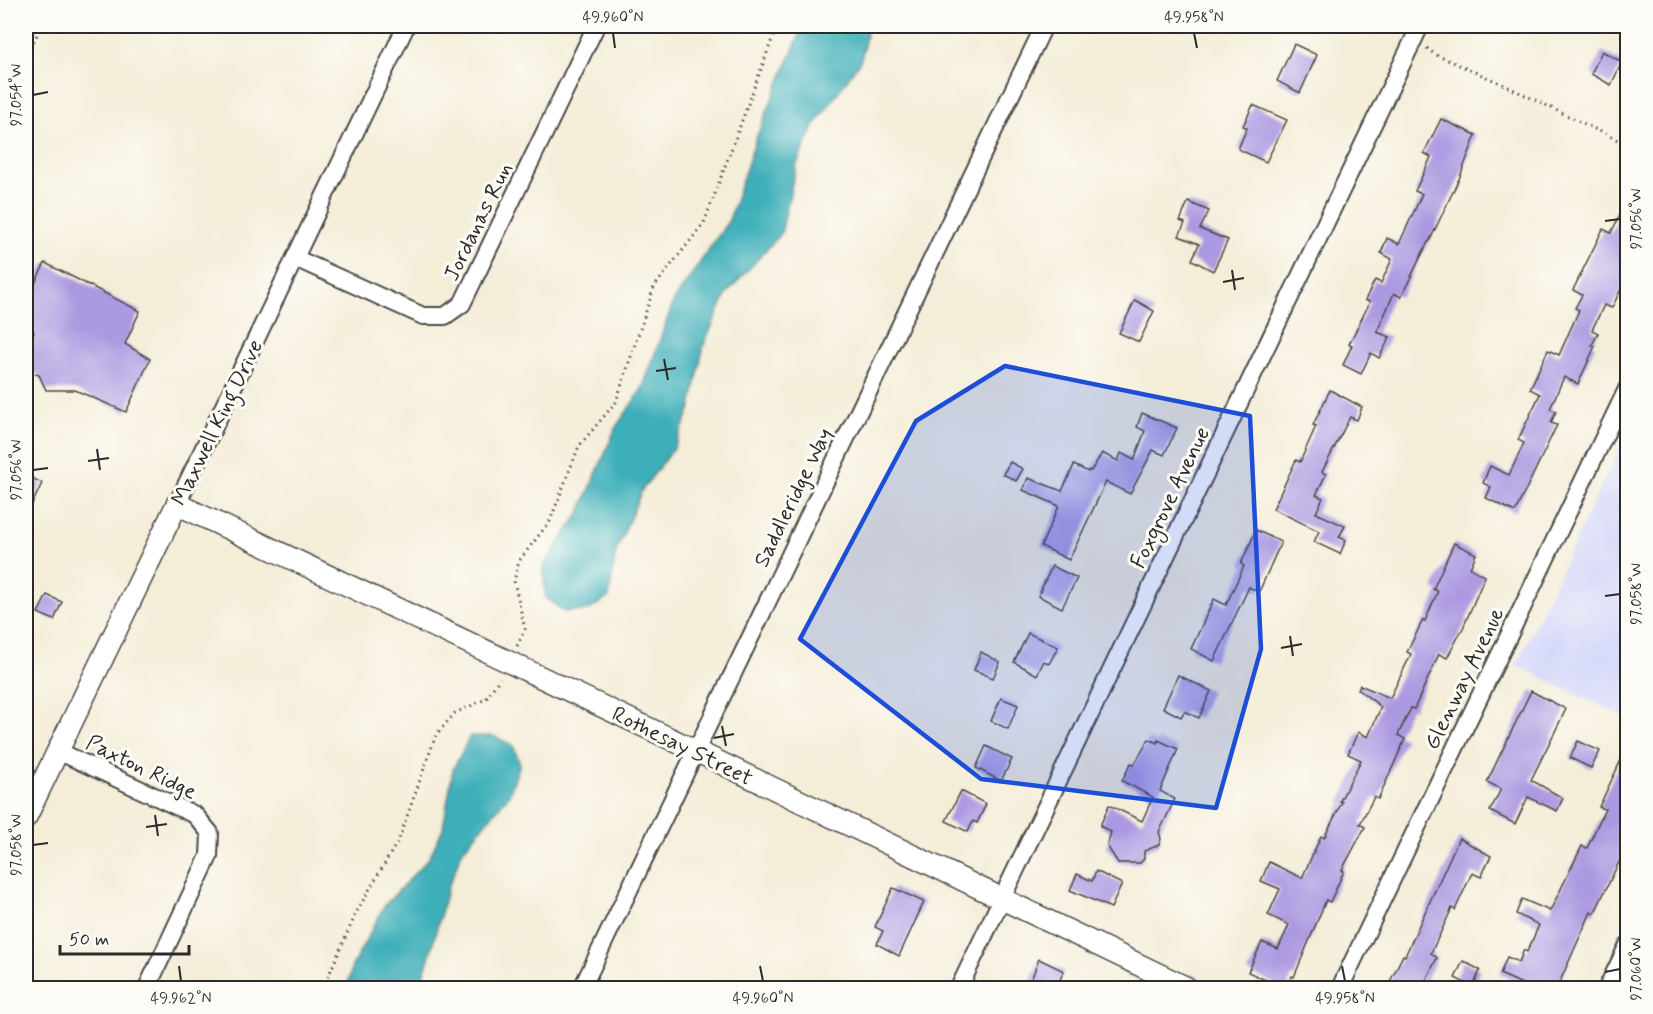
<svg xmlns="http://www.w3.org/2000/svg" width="1653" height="1014" font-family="Mynerve,sans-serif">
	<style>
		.built { fill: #d4d8f9 }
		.water { fill: #3eafb9; stroke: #346d72; stroke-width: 1.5 }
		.building { fill: #ab99e1 }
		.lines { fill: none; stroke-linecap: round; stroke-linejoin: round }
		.minor-casing { stroke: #494845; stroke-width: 20 }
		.tertiary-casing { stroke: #494845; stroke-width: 24 }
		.path { stroke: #494845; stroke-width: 3; stroke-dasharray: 1.5 4.5; stroke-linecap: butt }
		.minor { stroke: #fff; stroke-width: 16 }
		.tertiary { stroke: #fff; stroke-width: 21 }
		.marked { fill: #1d4ed8; fill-opacity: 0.2; stroke: #1d4ed8; stroke-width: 4.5; stroke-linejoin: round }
		.ticks { fill: none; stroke: #2b2b2b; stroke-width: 2 }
		.labels { text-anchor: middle; stroke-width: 6; stroke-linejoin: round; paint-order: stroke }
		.street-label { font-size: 22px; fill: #2b2b2b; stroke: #fdfcf7 }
		.neatline { fill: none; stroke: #2b2b2b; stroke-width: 2 }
		.ticks-label { font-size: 15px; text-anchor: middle; fill: #2b2b2b }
	</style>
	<rect width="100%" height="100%" fill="#fdfcf7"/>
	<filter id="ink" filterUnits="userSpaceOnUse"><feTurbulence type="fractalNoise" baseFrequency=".0167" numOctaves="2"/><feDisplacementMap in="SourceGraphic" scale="12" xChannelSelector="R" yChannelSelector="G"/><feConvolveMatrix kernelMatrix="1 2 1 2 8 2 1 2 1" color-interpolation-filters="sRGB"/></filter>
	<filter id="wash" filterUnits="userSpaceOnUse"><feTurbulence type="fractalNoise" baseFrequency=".008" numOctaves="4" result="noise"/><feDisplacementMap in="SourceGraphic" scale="24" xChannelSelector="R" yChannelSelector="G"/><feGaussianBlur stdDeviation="1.35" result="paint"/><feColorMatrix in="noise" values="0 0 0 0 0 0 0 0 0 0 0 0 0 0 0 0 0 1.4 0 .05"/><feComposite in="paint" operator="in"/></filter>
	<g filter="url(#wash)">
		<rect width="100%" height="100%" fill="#f4edd8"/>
		<path class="built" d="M1627,432V719L1516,665Z"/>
		<g class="water">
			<path d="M803,26H868L861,60L815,125L796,166L781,234L727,293L704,344L691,408L674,448L642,490L616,552L609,597L589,610L564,612L545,597L543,567L579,514L616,427L643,387L674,300L729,220L756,138Z"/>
			<path d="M470,736H493L513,745L520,764L509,795L463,850L447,890L428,962L418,988H347L352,966L385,905L429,858L443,828L453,769Z"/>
		</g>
		<g id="blocks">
			<g class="building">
				<path d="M1294,44L1317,55L1300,93L1277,81Z"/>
				<path d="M1602,51L1622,62L1611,85L1591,74Z"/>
				<path d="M1253,105L1287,120L1266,162L1238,149L1247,128L1243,126Z"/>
				<path d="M1441,119L1476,135L1459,179L1429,242H1428L1401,297L1394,293L1377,332L1390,337L1379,358L1371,353L1361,374L1343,365L1352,345L1349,344L1370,302L1365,300L1375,280L1381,283L1392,259L1381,253L1387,238L1399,244L1422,194L1415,191L1431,157L1424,153Z"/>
				<path d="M1628,198V274L1612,308L1604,305L1592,330L1598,333L1592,345L1595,346L1578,384L1564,377L1550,409L1556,411L1551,423L1557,425L1515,512L1486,498L1491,487L1483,483L1490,466L1509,475L1524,443L1518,440L1540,394L1530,389L1548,350L1559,355L1579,310L1575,308L1582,295L1573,290L1603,229L1611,233Z"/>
				<path d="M1188,202L1209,211L1200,229L1228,240L1213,271L1192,260L1199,244L1179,236L1185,223L1180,221Z"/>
				<path d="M45,263L140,311L125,344L150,359L126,412L75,390H46L39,375L32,373L33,365L26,359V350L34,332L26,328V301Z"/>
				<path d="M1135,300L1154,311L1139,342L1119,333Z"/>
				<path d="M1330,390L1362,407L1357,420L1350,417L1322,472L1326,474L1316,495L1323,498L1316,513L1345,526L1339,537L1346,540L1340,554L1314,542L1319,531L1273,509L1296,460L1300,462L1316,426L1313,425Z"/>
				<path d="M1142,413L1177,428L1164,455L1153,450L1130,494L1106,482L1069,560L1041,546L1059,506L1023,490L1028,478L1062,491L1074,465L1088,472L1089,470L1091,471L1102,453L1118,461L1121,453L1134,460L1145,431L1137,427Z"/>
				<path d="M1010,462L1023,469L1016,481L1003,474Z"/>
				<path d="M26,475L42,483L26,517Z"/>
				<path d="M1256,530L1281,542L1259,592L1249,587L1214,661L1191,649L1214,599L1226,605L1244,566L1241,564Z"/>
				<path d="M1454,543L1476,554L1470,568L1485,576L1463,628L1447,658L1439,654L1414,709L1411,708L1398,735L1405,739L1385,784L1378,799L1374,797L1360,824L1365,827L1342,870L1344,871L1330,902L1326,900L1294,977L1292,976L1287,988H1283L1248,972L1262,942L1278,949L1289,925L1268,915L1280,889L1261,881L1269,862L1302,878L1321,836L1324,838L1342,802L1340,801L1361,760L1348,754L1358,732L1368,737L1381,707L1358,689L1360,685L1390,698L1411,654L1407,652L1423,620L1425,621L1438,591L1433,589Z"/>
				<path d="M1052,566L1077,578L1062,608L1038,596Z"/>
				<path d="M47,595L62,602L54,620L38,613Z"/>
				<path d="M1028,633L1058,647L1049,664L1044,661L1037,675L1014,662Z"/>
				<path d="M981,652L1000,662L993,678L974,670Z"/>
				<path d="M1178,675L1211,691L1199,718L1186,712H1184L1181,717L1163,708Z"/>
				<path d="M1531,691L1566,709L1531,780L1563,798L1557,811L1528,797L1515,824L1490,811L1501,789L1487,782Z"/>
				<path d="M1001,698L1018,705L1008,729L991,721Z"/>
				<path d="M1149,739L1157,743L1158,740L1178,749L1160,791L1175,799L1159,832L1161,839L1159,845L1144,851V859L1140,863H1118L1107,846L1111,832L1100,826L1109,805L1142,821L1153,797L1122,781L1131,763L1134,765Z"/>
				<path d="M1578,741L1600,751L1591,768L1570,758Z"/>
				<path d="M1628,745V861L1621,858L1594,914L1591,912L1557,988H1531L1500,974L1507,957L1519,962L1524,950L1527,952L1539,925L1516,914L1522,899L1550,911L1582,846L1587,848L1605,809L1599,807Z"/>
				<path d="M986,746L1012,759L1001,781L976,768Z"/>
				<path d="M961,791L986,804L977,823L973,821L968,832L946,821Z"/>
				<path d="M1459,838L1491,856L1481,877L1472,873L1455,910L1452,908L1431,953L1437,958L1422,988H1387L1403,955L1405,956Z"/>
				<path d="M1096,871L1122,884L1111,908L1070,890L1077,874L1092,881Z"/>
				<path d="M893,888L924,902L899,956L877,944L883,931L875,927Z"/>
				<path d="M1039,959L1064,971L1056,988H1028Z"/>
				<path d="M1463,961L1480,970L1473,987L1455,978Z"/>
			</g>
		</g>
	</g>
	<g filter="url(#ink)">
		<use href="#blocks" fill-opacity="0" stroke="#494845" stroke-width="1.5"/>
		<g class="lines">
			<defs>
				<g id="minor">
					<path d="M295,258L423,316H445L462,304L596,26"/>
					<path d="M177,504L406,26"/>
					<path d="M58,751L195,815L210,833L209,856L147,988"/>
					<path d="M582,988L1044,26"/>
					<path d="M959,988L1420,26"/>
					<path d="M1340,988L1628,387"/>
					<path d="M1607,988L1628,945"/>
				</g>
				<path id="tertiary" d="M26,817L177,504L696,751L1187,988"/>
			</defs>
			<use href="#minor" class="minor-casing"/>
			<use href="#tertiary" class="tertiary-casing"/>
			<g class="path">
				<path d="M1384,26L1400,33"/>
				<path d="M1427,48L1434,54L1498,82L1628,145"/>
				<path d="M26,58L41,26"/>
				<path d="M517,646L525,629L514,581L519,561L550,521L579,446L616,402L654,287L704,223L777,26"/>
				<path d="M323,988L358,909L399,839L436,735L455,713L486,699L500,678"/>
			</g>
			<use href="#minor" class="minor"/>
			<use href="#tertiary" class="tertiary"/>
		</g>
	</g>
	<path class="marked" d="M1005,366L1250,416L1261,649L1216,808L981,779L800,639L916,421Z"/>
	<path class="ticks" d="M613,33L615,48M1194,33L1197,48M33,95L48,92M1605,221L1620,219M1232,270L1235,290M1223,282L1244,278M664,359L668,380M656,371L676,368M97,449L100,470M88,461L109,458M33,470L48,468M1605,596L1620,594M1290,636L1293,656M1281,648L1302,644M722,726L726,746M714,738L734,734M155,815L158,836M146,827L167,824M33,845L48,843M179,966L181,981M760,966L763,981M1342,966L1345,981M1605,972L1620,969"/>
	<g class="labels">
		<g class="street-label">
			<text transform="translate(477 221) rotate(-64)" y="8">Jordanas Run</text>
			<text transform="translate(216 422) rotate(-64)" y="8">Maxwell King Drive</text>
			<text transform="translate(792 497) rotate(-64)" y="8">Saddleridge Way</text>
			<text transform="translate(1169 497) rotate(-64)" y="8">Foxgrove Avenue</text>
			<text transform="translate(1463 678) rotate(-64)" y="8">Glenway Avenue</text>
			<text transform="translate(683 745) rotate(26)" y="8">Rothesay Street</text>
			<text transform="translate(142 766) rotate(26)" y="8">Paxton Ridge</text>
		</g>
	</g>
	<rect width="1653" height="1014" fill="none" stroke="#fdfcf7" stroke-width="66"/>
	<path d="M60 945v9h129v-9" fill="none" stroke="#2b2b2b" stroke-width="3"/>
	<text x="69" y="945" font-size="18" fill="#2b2b2b" stroke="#fdfcf7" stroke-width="4.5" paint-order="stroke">50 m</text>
	<rect x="33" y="33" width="1587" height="948" class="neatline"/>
	<g class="ticks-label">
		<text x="613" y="22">49.960°N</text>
		<text x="1194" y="22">49.958°N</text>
		<text transform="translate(16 95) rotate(-90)" y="5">97.054°W</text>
		<text transform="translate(1636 219) rotate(-90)" y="5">97.056°W</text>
		<text transform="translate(16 470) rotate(-90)" y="5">97.056°W</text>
		<text transform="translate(1636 594) rotate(-90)" y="5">97.058°W</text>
		<text transform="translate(16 845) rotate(-90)" y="5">97.058°W</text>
		<text transform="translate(1636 969) rotate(-90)" y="5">97.060°W</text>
		<text x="181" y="1003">49.962°N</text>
		<text x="763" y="1003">49.960°N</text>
		<text x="1345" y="1003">49.958°N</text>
	</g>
</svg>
